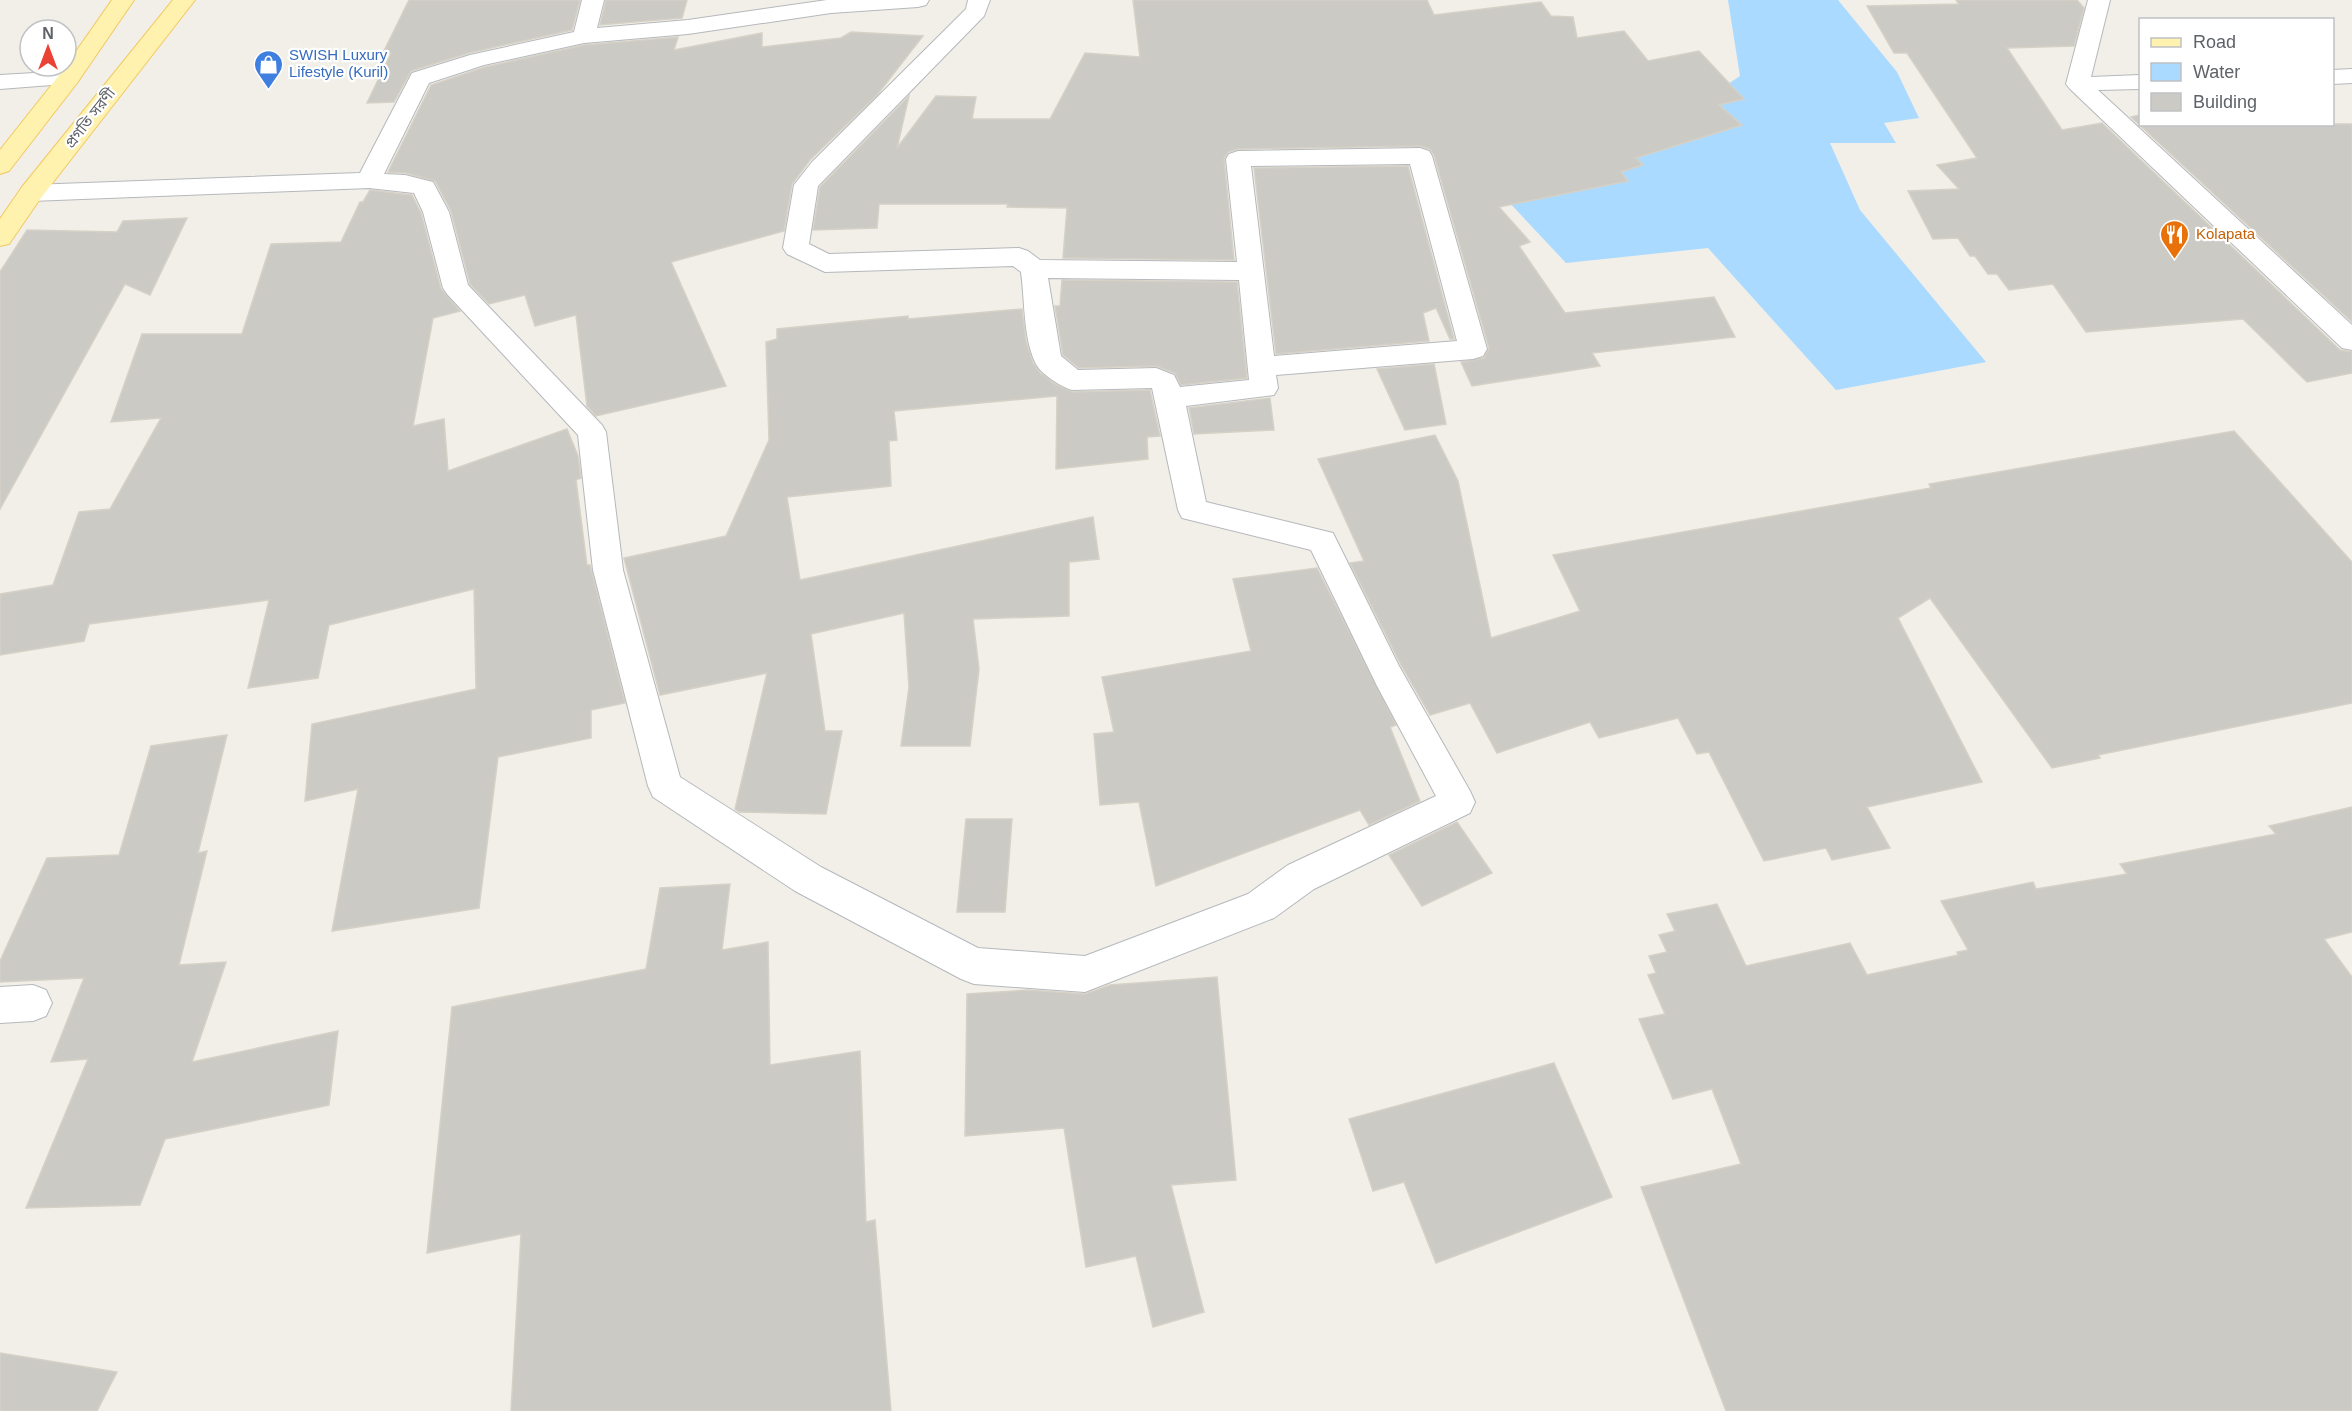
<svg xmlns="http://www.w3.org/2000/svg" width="2352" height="1411" font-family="Arial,'Noto Sans Bengali',sans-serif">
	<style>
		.water { fill: #aadaff }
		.building { fill: #cccac5; stroke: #d6d1c6; stroke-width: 1.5 }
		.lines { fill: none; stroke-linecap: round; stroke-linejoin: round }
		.minor-casing { stroke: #b5b8bc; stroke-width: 2 }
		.major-casing { stroke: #f2c960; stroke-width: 2 }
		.minor { fill: #fff; fill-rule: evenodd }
		.major { fill: #fff2af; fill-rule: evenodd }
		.labels { text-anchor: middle; stroke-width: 4.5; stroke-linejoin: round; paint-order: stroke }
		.far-shop-label { font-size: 15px; fill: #366cbe; stroke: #fff; text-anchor: start }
		.far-street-label { font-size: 15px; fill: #5f6368; stroke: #fff }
		.far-food-label { font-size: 15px; fill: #c56008; stroke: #fff; text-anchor: start }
	</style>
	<rect width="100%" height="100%" fill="#f1efe8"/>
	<path class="water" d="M1728,0H1838L1897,72L1919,118L1884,123L1896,143H1830L1860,210L1986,362L1836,390L1708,248L1566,263L1433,121L1713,94L1740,76Z"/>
	<g class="building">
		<path d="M409,0H580L572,30L469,53L411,71L394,102L367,103L391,53H383Z"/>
		<path d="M606,0H687L682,18L600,25Z"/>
		<path d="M1133,0H1427L1434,15L1541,2L1551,16L1573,17L1577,38L1624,31L1648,61L1699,51L1744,99L1719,105L1742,125L1636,158L1643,165L1621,172L1628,181L1499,207L1530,242L1519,246L1565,313L1714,297L1735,337L1592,353L1600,366L1472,386L1461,362L1484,358L1489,348L1434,155L1430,149L1420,146L1238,149L1228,152L1224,159L1234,260L1063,258L1067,208L1007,207L1008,204H879L877,228L813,230L820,187L909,96L897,148L936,96L976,97L972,119H1050L1085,53L1140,57Z"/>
		<path d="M1956,0H2077L2084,8L2074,46L2007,48L2062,130L2102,123L2340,350L2352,352V373L2307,382L2243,319L2086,332L2053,284L2009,290L1997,274H1988L1975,256H1970L1958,238L1933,239L1908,191L1959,189L1937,165L1977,158L1907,53H1894L1867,6L1959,4Z"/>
		<path d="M851,32L923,36L877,95L810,160L792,184L784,231L671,262L726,386L596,416L587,406L576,315L535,326L525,295L489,304L470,284L451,211L435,181L406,173L388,172L431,85L485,67L584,45L678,37L674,50L762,33V47L841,38Z"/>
		<path d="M2140,115V124H2352V322L2131,117Z"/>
		<path d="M1408,166L1454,339H1450L1436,308L1423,313L1429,341L1276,354L1254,168Z"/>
		<path d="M370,190L412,195L421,213L441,289L460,311L433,318L413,426L444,419L448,471L567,429L578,456L581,478L576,480L587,565H590L625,703L591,710V738L498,757L479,908L332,931L358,789L305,801L312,724L476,689L474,589L329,625L318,678L248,688L269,600L89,624L84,641L0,655V594L53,585L79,512L110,509L161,418L111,422L142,334H242L271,244L341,242L360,202H363Z"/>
		<path d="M187,218L150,295L125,284L0,509V272L27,230L117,232L123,221Z"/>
		<path d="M1062,280L1237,282L1247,378L1181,385L1175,373L1156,366L1079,368L1063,355L1055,306H1060Z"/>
		<path d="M1022,309L1026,341L1033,363L1040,373L1055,384L1072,392L1150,390L1160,436L1147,437L1148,459L1056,469L1057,396L894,411L897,440L889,441L891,486L787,497L800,580L1093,517L1099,559L1069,562V616L973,619L979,669L970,746H901L909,687L904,613L811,634L825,731H842L826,814L739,812L735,809L767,673L660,695L624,558L726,536L769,440L766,342L777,339V329L908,316V319Z"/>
		<path d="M1434,364L1446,424L1405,430L1377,369Z"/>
		<path d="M1270,398L1274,430L1194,434L1189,408Z"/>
		<path d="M2234,431L2352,562V703L2098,755L2100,758L2052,768L1930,598L1898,618L1982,782L1867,807L1890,848L1832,860L1826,848L1764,861L1709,752L1697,754L1678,718L1599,738L1590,722L1497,753L1470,703L1430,715L1401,665L1350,563L1364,561L1318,459L1435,435L1458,481L1491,638L1580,611L1553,555L1931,488L1929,484Z"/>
		<path d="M1317,568L1396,725L1390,727L1420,801L1369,825L1360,810L1156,886L1139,802L1100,805L1094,734L1114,732L1102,677L1251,651L1233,579Z"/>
		<path d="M227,735L198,853L207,851L179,965L226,962L192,1062L338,1031L329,1105L165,1139L140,1205L26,1208L88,1059L51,1062L84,978L0,982V961L47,858L119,855L151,746Z"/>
		<path d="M2352,807V932L2324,939L2352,977V1411H1726L1641,1187L1741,1164L1712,1089L1673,1099L1639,1019L1665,1014L1648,975L1656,973L1649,956L1667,952L1659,935L1675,931L1667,914L1717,904L1746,966L1850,943L1867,975L1958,955L1957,952L1968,950L1941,901L2033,882L2036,889L2127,874L2120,864L2276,834L2269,826Z"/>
		<path d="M966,819H1012L1005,912H957Z"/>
		<path d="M1457,822L1492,873L1422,906L1389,855Z"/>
		<path d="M730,884L722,950L768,942L770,1065L860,1051L866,1222L875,1220L891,1411H511L521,1234L427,1253L452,1007L646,969L660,888Z"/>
		<path d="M1217,977L1236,1180L1171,1185L1204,1312L1153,1327L1136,1256L1086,1267L1064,1128L965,1136L967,994L1028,990L1085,994L1110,985Z"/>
		<path d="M1554,1063L1612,1197L1436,1263L1404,1182L1373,1191L1349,1119Z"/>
		<path d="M0,1353L117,1372L97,1411H0Z"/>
	</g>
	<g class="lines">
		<defs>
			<g id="minor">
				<path d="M582,0H604L597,28L688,20L827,0H929L926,5L918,7L831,13L688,34L584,43L484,65L429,83L384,174L405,175L433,182L449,212L468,285L602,425L606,432L623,570L680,777L821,867L978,948L1085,956L1248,894L1288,865L1436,796L1377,686L1311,550L1182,518L1178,510L1152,388L1072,390C1060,386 1040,374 1035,362C1023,336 1025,301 1021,272L1013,266L825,272L787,254L783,248L794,185L812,162L966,9L968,0H990L984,16L818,186L809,244L829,254L1019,248L1028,251L1040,260L1237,262L1226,159L1229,154L1238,151L1420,148L1429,151L1432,156L1487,349L1483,356L1473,359L1276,375L1278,388L1274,395L1186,406L1206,502L1333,533L1399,666L1470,791L1475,802L1470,813L1314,889L1274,918L1085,992L974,984L961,979L795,891L653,797L648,786L593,570L578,435L447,294L443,288L423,212L414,193L369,188L31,201L22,199L19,193L22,187L31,185L360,173L412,73L470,55L574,32ZM1410,164L1457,341L1274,356L1251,166ZM1048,278L1239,280L1249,380L1180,387L1174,375L1156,368L1078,370L1061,356Z"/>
				<path d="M2088,0H2110L2091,77L2140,75V89L2098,90L2352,325V350L2342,348L2070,89L2066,84Z"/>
				<path d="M2352,69V83L2332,84V70Z"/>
				<path d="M69,71L77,73L80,78L77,83L0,89V75Z"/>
				<path d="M33,985L46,990L52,1003L46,1016L33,1021L0,1023V987Z"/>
			</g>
			<g id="major">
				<path d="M112,0H134L77,83L9,171L0,174V150L61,73Z"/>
				<path d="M173,0H195L40,199L9,244L0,246V219L22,187Z"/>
			</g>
		</defs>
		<use href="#minor" class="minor-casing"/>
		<use href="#major" class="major-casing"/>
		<use href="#minor" class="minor"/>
		<use href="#major" class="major"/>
	</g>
	<defs>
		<symbol id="shop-pin" viewBox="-11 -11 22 30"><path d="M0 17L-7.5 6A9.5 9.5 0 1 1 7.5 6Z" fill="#3f7fe0" stroke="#fff"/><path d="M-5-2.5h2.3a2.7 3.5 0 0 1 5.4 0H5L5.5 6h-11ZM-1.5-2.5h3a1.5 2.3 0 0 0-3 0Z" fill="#fff"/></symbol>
		<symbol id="restaurant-pin" viewBox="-11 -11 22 30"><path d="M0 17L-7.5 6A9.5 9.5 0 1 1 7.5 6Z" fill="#e8710a" stroke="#fff"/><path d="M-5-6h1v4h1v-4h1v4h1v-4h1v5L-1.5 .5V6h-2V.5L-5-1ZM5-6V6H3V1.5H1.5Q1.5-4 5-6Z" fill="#fff"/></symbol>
	</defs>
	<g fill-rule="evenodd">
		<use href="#shop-pin" x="252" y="48" width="33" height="45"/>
		<use href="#restaurant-pin" x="2158" y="218" width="33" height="45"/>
	</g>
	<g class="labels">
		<g class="far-shop-label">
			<text x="289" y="60">SWISH Luxury<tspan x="289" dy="17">Lifestyle (Kuril)</tspan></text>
		</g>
		<g class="far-street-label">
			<text transform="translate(90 118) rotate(-52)" y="5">প্রগতি সরণী</text>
		</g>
		<g class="far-food-label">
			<text x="2196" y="239">Kolapata</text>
		</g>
	</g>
	<rect x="2139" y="18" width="195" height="108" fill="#ffffff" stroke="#bfc1c3" stroke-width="1.5"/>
	<rect x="2151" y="38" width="30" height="9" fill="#fff2af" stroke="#bfc1c3" stroke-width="1.5"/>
	<text x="2193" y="48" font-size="18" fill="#5f6368">Road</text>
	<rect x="2151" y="63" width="30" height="18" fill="#aadaff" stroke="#bfc1c3" stroke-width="1.5"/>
	<text x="2193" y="78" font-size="18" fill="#5f6368">Water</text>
	<rect x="2151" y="93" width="30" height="18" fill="#cccac5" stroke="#bfc1c3" stroke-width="1.5"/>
	<text x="2193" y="108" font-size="18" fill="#5f6368">Building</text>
	<g transform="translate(48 48)"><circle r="28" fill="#ffffff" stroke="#bfc1c3" stroke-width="1.5"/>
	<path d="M0-4.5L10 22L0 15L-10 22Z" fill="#ea4335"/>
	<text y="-9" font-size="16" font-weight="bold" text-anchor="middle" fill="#5f6368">N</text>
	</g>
</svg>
